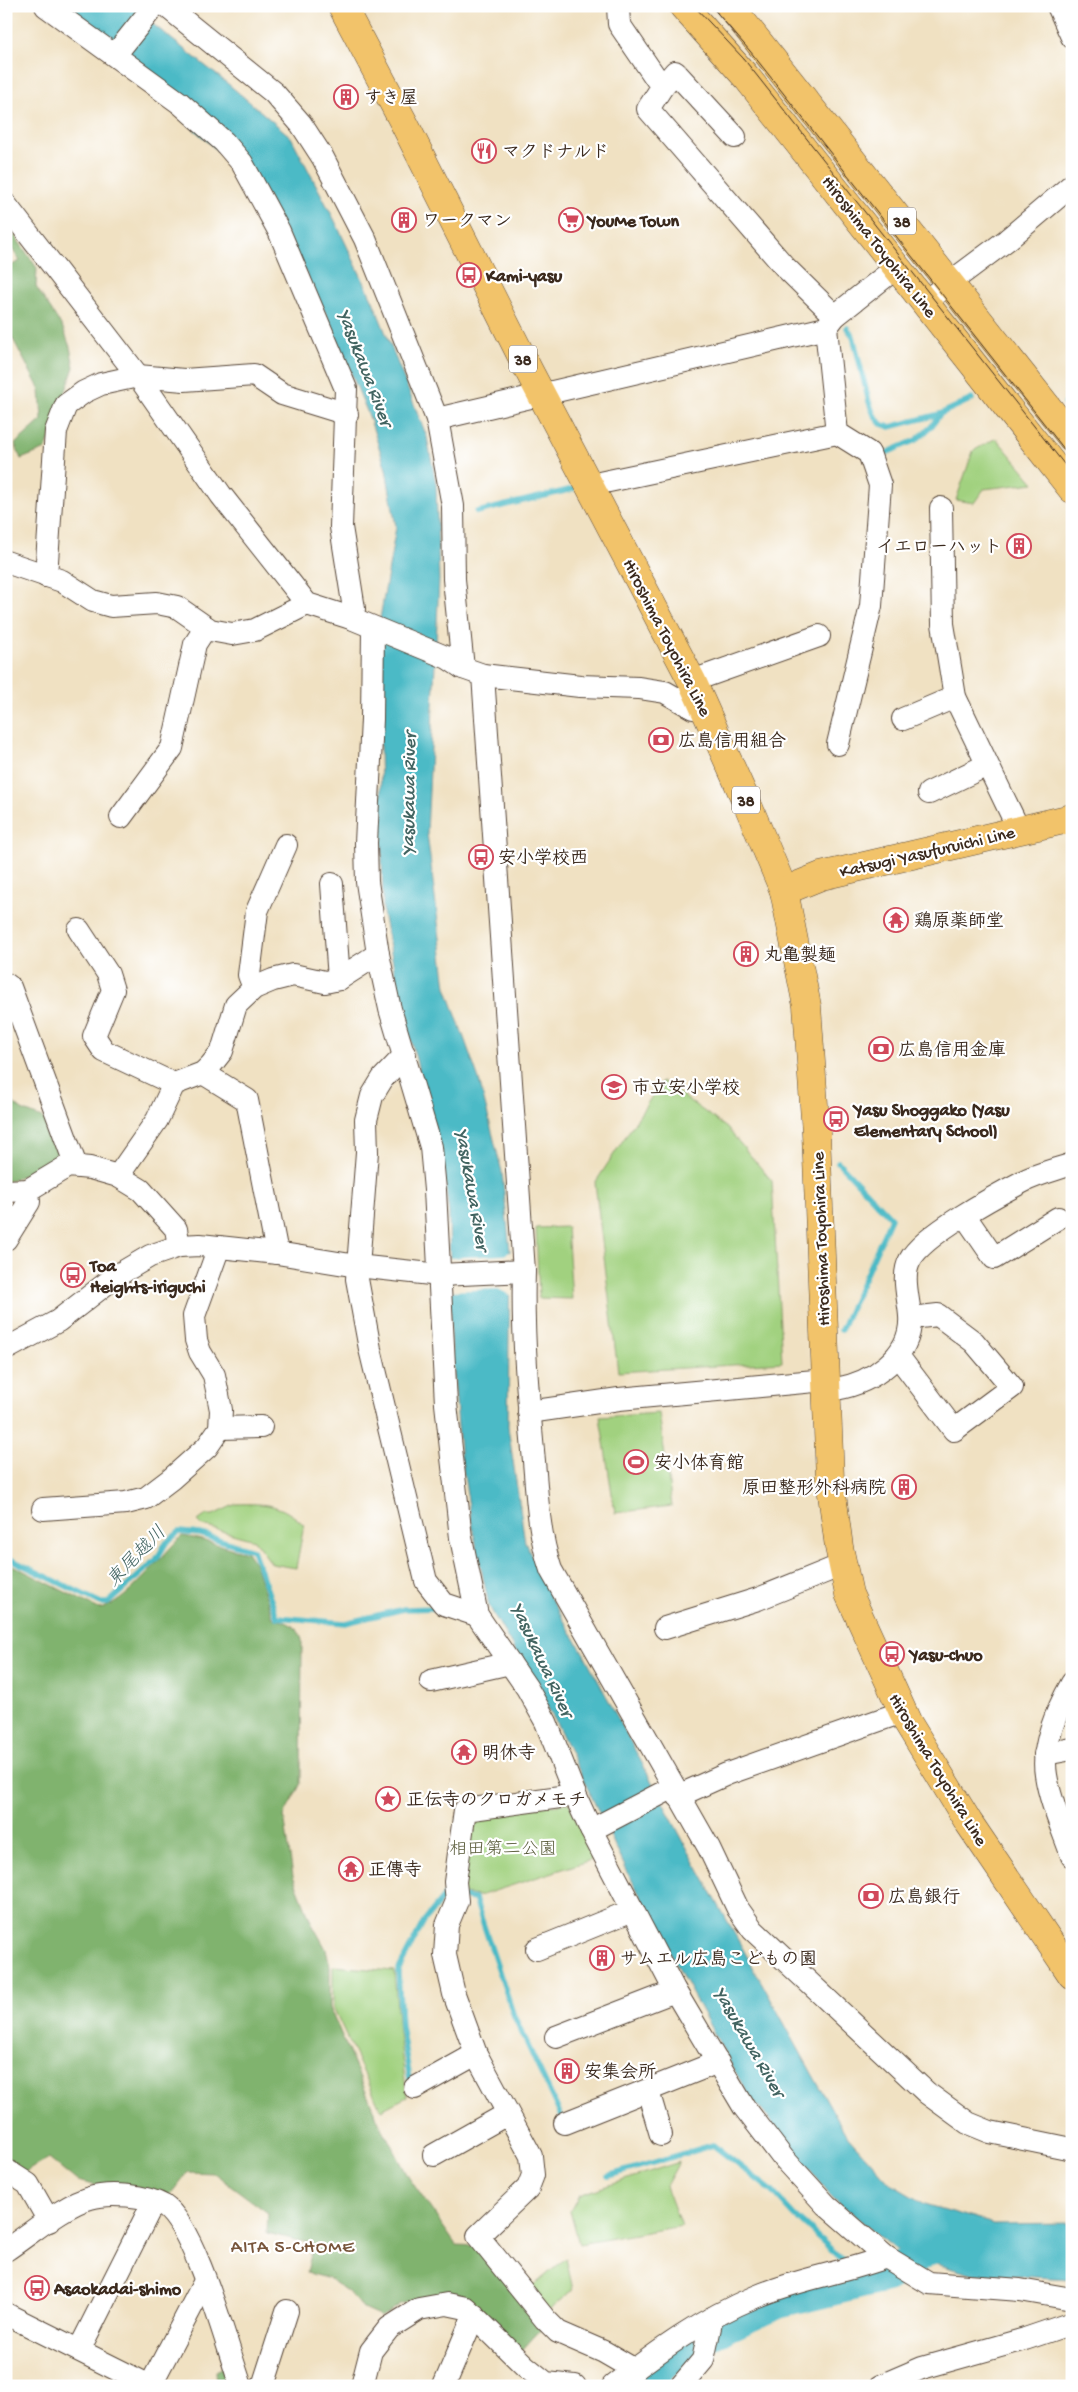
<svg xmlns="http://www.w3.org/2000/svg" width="1078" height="2392" font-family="'Gochi Hand','Klee One',sans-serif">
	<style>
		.green { fill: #a1d17f; stroke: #6e7e4e }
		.forest { fill: #80b36e; stroke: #5e6e46 }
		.water { fill: #4cbac6; stroke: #447272 }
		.pier { fill: #f0e1c2 }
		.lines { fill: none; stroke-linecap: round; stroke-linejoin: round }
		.stream { stroke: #4cbac6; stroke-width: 5.5 }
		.river { stroke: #4cbac6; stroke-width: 32 }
		.minor-casing { stroke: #564537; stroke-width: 24 }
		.major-casing { stroke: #564537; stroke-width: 29 }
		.minor { stroke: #fff; stroke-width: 22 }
		.major { stroke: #f2c36a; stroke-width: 28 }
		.tram { stroke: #3b2a1e; stroke-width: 1 }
		.labels { text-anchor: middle; stroke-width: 4.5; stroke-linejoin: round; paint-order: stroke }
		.shield { fill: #fff; stroke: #766a62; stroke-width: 1 }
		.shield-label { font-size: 16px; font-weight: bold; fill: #3b2a1e }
		.poi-label { font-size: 18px; font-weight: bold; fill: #3b2a1e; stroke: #fff; text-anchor: start }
		.street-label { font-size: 18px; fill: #3b2a1e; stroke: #fff }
		.park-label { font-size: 18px; fill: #5a5c3b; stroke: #fff }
		.water-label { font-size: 19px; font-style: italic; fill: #426461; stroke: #fff }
		.neighbourhood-label { font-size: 19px; letter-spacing: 1px; fill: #78553b; stroke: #fff }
	</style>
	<rect width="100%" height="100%" fill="#fff"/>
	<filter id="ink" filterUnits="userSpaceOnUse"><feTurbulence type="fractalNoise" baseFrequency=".02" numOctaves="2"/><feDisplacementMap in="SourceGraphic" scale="10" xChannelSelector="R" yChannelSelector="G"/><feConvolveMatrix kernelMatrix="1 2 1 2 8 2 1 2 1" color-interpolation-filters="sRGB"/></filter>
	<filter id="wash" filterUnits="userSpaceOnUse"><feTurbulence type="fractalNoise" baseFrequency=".0096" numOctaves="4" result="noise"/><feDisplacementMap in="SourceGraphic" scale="20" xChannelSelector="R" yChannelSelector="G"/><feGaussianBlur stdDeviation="1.12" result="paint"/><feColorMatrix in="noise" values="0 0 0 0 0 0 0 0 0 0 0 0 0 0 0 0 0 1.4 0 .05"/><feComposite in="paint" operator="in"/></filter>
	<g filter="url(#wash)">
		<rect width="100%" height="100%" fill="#f0e1c2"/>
		<g class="green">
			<path d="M996,438L1034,483L984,489L974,503L956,500L973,451Z"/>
			<path d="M662,1081L727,1128L772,1181L782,1362L618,1372L595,1183Z"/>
			<path d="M567,1227L572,1299L539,1298L536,1228Z"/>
			<path d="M659,1413L672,1506L615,1513L600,1417Z"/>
			<path d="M236,1504C266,1503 282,1504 304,1525L296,1568L272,1564L254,1540L203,1526L198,1521L206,1515H213Z"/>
			<path d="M569,1803L594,1859L479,1896L463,1894L469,1813Z"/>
			<path d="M333,1966L394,1971L399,2033L407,2097L381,2110L333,2007Z"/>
			<path d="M679,2162L666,2186L681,2226L579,2244L570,2211L579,2195Z"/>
			<path d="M566,2258L573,2290L549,2311L532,2287Z"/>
		</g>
		<g class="forest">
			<path d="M6,223L37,268L36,287L63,328L70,347L74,367L46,449L21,459L15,444L42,420L40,390L6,326V268L20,261L6,240Z"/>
			<path d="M6,1097L22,1110L49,1121L62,1153L59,1161L6,1182Z"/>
			<path d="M182,1536C204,1539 225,1548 247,1552L255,1564L273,1618C287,1622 298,1625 302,1640L301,1783L284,1816L293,1876L312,1924L326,1949L330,1966V2008L378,2120L409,2178L456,2245L479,2246L544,2326L521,2351L431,2296L400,2304L381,2317L363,2309L348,2292L330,2279L307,2273L313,2244L267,2233L268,2213L214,2173L188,2172L169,2196L124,2187L98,2186L77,2181L49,2158L22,2174L6,2165V1562L99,1609C127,1605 161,1555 182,1536Z"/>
			<path d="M229,2364L235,2386H216L215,2371Z"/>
		</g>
		<path class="water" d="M59,6H130L227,83L291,137L335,221L373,301L427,437L436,484L439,580L427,833L446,987L479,1080L502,1172L510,1251L508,1427L525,1542L551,1599L584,1654L687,1848L845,2133L891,2184L925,2204L994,2224L1072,2223V2279L974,2274L900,2253L833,2198L746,2091L690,1990L626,1869L556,1722L489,1606L472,1525L460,1451L451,1339L449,1214L442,1157L401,1003L383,913L378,630L396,527L386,469L369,416L327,316L267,196Z"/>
		<path class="pier" d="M512,1251V1296L498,1289L448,1291L447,1258L504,1255Z"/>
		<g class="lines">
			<g class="stream">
				<path d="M847,328L853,336L869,402L874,415L881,424L890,427L940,414"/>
				<path d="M1065,404L1072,405"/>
				<path d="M875,450L886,453L916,440L931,427L940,414L972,399"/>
				<path d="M477,512L573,489"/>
				<path d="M838,1162L891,1218L841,1330"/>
				<path d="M6,1557L101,1603H108L156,1560L166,1543L179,1532L200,1534L253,1550L277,1617L345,1623L404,1609L438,1608"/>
				<path d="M461,1897L475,1899L514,2016L562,2118"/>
				<path d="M411,2085L401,2026L398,1971L424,1921L449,1890"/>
				<path d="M608,2176L713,2145L772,2191L794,2215L846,2263"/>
				<path d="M857,2272L866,2281"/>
			</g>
			<path class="river" d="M638,2386L685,2346L702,2338L778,2303L886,2277L943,2241"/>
		</g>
	</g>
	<g filter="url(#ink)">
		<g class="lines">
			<defs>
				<g id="minor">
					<path d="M46,6L180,103L224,142L242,163L279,231L346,389L341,527L354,609L351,618"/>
					<path d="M166,6L274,93L301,124L323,158L365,239L437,419L453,506L454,579L463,668"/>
					<path d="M618,6L619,24L662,87L648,109L784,266L835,316"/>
					<path d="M1058,6L1072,37"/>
					<path d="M115,55L154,6"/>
					<path d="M662,87L675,72L735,137"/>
					<path d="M6,205L138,376L221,495L307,604L351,618L448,658L463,668L483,675L580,686L639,688L665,692L693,708L705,710"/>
					<path d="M924,302L1007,240L1072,185"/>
					<path d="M826,328L837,433L869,453L880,485L871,606L838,744"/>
					<path d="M437,419L826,328L835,316L897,267"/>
					<path d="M590,485L837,433"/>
					<path d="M941,508L943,624L955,697L1019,830"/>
					<path d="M6,562L62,581L93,601L111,606L157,603L177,607L210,630L232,634L255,630L307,604"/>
					<path d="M46,576L56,431L66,405L84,392L101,384L138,376L184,380L254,375L282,394L347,414"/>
					<path d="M373,628L372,719L366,843L367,882L378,954L390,1009L431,1147L435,1190L446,1404L461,1538L477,1615L527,1688L546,1722L575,1795L591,1830L675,1991L744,2107L783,2158L826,2205L886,2257L929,2283L1020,2290L1072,2299"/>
					<path d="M483,675L524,1271C522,1334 528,1398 534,1461C537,1498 539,1535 551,1570L709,1848L738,1909L753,1930L927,2093L968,2123L990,2132L1072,2149"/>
					<path d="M692,681L819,636"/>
					<path d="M903,719L955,697"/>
					<path d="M929,793L987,765"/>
					<path d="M121,817L172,748L195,644L206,627"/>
					<path d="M332,884L339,979"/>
					<path d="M79,930L108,974L113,990L94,1036L104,1051L174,1084"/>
					<path d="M6,984L10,987L76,1166"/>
					<path d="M254,988L249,975L257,911L286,845"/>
					<path d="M405,1055L383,1078L372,1096L366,1120L367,1152L357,1279L370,1349L426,1581L444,1604L477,1615"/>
					<path d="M203,1073L247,1100L277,1253"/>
					<path d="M118,1176L157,1120L174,1084L203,1073L211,1065L222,1051L236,1005L254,988L273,980L293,975L325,982L339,979L378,954"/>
					<path d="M6,1191L28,1190L68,1166L90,1168L118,1176L141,1190L176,1229L179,1246"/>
					<path d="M965,1216L994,1258L1058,1218"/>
					<path d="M6,1239L29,1202L28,1190"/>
					<path d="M6,1349L58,1321L116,1276L150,1256L179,1246L200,1245L277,1253L357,1266L440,1275L524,1271"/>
					<path d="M898,1356L954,1430L1012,1387L974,1342L938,1315L911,1318"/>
					<path d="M529,1412L619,1399L815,1381L825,1382L836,1389C871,1383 913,1356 910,1316C909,1299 901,1276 910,1260C923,1235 995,1196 1022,1182C1037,1174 1055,1170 1072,1164"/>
					<path d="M220,1428L261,1427"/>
					<path d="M43,1509L126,1503L146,1498L171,1479L207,1447L220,1428L221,1410L214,1375L200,1352L196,1340L194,1316L219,1247"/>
					<path d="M665,1628L758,1599L842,1565"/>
					<path d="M431,1681L510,1663"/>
					<path d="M1072,1683C1058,1708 1041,1745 1046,1775C1050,1802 1063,1830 1072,1856"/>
					<path d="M1045,1754L1072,1749"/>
					<path d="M575,1795L465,1810L455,1882L457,1901L447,1925L445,1955L454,1994L476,2054L531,2156L533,2175L528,2188L478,2236L545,2319L558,2332L604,2352L635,2370"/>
					<path d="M678,1796L727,1774L891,1716"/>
					<path d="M591,1830L666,1791"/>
					<path d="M537,1949L633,1910"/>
					<path d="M556,2037L675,1991"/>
					<path d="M415,2088L476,2054"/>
					<path d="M648,2091L661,2135"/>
					<path d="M565,2123L718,2062"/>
					<path d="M434,2155L507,2114"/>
					<path d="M6,2170L28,2184L49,2221"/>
					<path d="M6,2250C29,2235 65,2204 90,2198C109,2192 146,2195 164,2206C195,2226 227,2347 241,2386"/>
					<path d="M6,2314L150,2386"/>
					<path d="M79,2350L153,2203"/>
					<path d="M150,2386L205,2281"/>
					<path d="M263,2386L287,2311"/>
					<path d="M362,2386L371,2351L389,2328L419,2309L447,2304L466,2308L525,2366L546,2383L575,2386"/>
					<path d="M444,2386L474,2315"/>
					<path d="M613,2386C657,2352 702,2319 755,2297C797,2279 843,2273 886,2257"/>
					<path d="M681,2386L703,2360L712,2318"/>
					<path d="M880,2386L922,2368L1025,2339L1072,2323"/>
				</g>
				<g id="major">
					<path d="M342,6L404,123L529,371L692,681L747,803L784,891L807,1006L816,1133L830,1479L839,1547L849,1594L908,1723L969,1823L1072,1975"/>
					<path d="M683,6L748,79L1072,489"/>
					<path d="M730,6L1072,438"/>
					<path d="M784,891L821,876L1072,818"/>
				</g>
			</defs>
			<use href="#minor" class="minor-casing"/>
			<use href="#major" class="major-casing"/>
			<use href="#minor" class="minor"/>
			<use href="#major" class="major"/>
			<g class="tram">
				<path d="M694,6L743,58L1072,474"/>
				<path d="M711,6L750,51L1072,459"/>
			</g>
		</g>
	</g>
	<defs>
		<symbol id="building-ring" viewBox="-11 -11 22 22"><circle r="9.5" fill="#fff" stroke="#d1495b" stroke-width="1.5"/><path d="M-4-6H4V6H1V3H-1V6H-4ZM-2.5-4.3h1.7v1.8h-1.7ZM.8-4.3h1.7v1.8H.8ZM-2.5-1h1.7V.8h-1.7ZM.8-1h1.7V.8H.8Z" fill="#d1495b"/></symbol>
		<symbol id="restaurant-ring" viewBox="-11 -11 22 22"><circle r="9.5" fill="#fff" stroke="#d1495b" stroke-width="1.5"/><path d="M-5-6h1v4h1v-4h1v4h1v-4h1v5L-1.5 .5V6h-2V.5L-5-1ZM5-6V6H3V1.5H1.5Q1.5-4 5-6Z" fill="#d1495b"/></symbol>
		<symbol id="supermarket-ring" viewBox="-11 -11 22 22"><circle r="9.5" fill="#fff" stroke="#d1495b" stroke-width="1.5"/><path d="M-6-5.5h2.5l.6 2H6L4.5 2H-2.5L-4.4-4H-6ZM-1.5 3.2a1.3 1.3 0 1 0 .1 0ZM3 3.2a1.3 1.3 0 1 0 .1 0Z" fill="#d1495b"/></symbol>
		<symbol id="bus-ring" viewBox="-11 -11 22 22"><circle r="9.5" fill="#fff" stroke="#d1495b" stroke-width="1.5"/><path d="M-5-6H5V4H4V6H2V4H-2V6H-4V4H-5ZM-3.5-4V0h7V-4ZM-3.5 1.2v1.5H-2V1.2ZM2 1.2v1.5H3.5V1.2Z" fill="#d1495b"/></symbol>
		<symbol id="bank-ring" viewBox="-11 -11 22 22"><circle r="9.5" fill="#fff" stroke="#d1495b" stroke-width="1.5"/><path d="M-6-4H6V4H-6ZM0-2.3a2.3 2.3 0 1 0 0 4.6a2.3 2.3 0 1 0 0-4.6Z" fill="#d1495b"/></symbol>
		<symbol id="temple-ring" viewBox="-11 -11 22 22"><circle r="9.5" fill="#fff" stroke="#d1495b" stroke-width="1.5"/><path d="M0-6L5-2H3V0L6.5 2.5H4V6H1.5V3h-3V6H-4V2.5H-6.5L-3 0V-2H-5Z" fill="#d1495b"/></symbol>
		<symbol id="school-ring" viewBox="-11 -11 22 22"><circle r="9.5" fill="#fff" stroke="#d1495b" stroke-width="1.5"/><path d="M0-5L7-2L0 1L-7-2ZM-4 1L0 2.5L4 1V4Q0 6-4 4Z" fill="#d1495b"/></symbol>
		<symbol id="stadium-ring" viewBox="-11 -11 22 22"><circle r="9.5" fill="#fff" stroke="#d1495b" stroke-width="1.5"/><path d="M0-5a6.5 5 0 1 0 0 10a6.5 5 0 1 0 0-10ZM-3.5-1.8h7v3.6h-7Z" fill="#d1495b"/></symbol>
		<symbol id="sight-ring" viewBox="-11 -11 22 22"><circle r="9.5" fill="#fff" stroke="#d1495b" stroke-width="1.5"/><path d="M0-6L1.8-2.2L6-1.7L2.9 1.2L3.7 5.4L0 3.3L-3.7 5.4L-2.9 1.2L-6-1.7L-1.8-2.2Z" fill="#d1495b"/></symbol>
	</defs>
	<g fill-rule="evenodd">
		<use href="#building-ring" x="332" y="83" width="28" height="28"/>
		<use href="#restaurant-ring" x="470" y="137" width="28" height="28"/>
		<use href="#building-ring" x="390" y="206" width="28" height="28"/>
		<use href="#supermarket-ring" x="557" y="206" width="28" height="28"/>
		<use href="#bus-ring" x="455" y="261" width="28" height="28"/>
		<use href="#building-ring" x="1005" y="532" width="28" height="28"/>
		<use href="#bank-ring" x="647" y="726" width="28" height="28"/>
		<use href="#bus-ring" x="467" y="843" width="28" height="28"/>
		<use href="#temple-ring" x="882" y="906" width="28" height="28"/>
		<use href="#building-ring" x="732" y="940" width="28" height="28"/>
		<use href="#bank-ring" x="867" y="1035" width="28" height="28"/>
		<use href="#school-ring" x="600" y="1073" width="28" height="28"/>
		<use href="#bus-ring" x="822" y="1105" width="28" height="28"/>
		<use href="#bus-ring" x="59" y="1261" width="28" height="28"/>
		<use href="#stadium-ring" x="622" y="1448" width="28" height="28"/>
		<use href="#building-ring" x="890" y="1473" width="28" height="28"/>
		<use href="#bus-ring" x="878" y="1640" width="28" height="28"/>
		<use href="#temple-ring" x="450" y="1738" width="28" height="28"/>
		<use href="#sight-ring" x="374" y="1785" width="28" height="28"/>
		<use href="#temple-ring" x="337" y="1855" width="28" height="28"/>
		<use href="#bank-ring" x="857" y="1882" width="28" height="28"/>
		<use href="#building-ring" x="588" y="1944" width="28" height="28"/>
		<use href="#building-ring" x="553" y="2057" width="28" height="28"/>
		<use href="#bus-ring" x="23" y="2274" width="28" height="28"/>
	</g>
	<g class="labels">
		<g class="shield">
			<rect x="888" y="207.5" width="28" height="27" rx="4"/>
			<rect x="509" y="345.5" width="28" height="27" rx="4"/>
			<rect x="732" y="786.5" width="28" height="27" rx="4"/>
		</g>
		<g class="shield-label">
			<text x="902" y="227">38</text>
			<text x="523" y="365">38</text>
			<text x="746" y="806">38</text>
		</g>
		<g class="poi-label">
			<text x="364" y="103">すき屋</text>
			<text x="502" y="157">マクドナルド</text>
			<text x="422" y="226">ワークマン</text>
			<text x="588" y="226">YouMe Town</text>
			<text x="486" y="281">Kami-yasu</text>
			<text x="1002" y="552" text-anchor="end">イエローハット</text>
			<text x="678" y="746">広島信用組合</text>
			<text x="498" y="863">安小学校西</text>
			<text x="914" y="926">鶏原薬師堂</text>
			<text x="764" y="960">丸亀製麺</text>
			<text x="898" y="1055">広島信用金庫</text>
			<text x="632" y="1093">市立安小学校</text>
			<text x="854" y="1115">Yasu Shoggako (Yasu<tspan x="854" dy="21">Elementary School)</tspan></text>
			<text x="90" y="1271">Toa<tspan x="90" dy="21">Heights-iriguchi</tspan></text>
			<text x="654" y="1468">安小体育館</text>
			<text x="886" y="1493" text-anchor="end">原田整形外科病院</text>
			<text x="910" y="1660">Yasu-chuo</text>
			<text x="482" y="1758">明休寺</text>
			<text x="406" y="1805">正伝寺のクロガメモチ</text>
			<text x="368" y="1875">正傳寺</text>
			<text x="888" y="1902">広島銀行</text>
			<text x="620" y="1964">サムエル広島こどもの園</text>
			<text x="584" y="2077">安集会所</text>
			<text x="54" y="2294">Asaokadai-shimo</text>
		</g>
		<g class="street-label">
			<text transform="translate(880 246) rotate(52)" y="6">Hiroshima Toyohira Line</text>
			<text transform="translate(668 637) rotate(63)" y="6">Hiroshima Toyohira Line</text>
			<text transform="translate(927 851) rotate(-13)" y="6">Katsugi Yasufuruichi Line</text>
			<text transform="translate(820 1239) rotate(-92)" y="6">Hiroshima Toyohira Line</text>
			<text transform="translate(939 1769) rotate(59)" y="6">Hiroshima Toyohira Line</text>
		</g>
		<g class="park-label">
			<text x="503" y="1854">相田第二公園</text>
		</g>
		<g class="water-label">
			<text transform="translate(367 367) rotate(69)" y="7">Yasukawa River</text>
			<text transform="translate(407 794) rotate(-89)" y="7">Yasukawa River</text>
			<text transform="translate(474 1189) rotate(80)" y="7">Yasukawa River</text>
			<text transform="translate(135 1555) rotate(-46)" y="7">東尾越川</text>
			<text transform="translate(544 1659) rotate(65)" y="7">Yasukawa River</text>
			<text transform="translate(751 2041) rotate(60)" y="7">Yasukawa River</text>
		</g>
		<g class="neighbourhood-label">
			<text x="293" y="2252">AITA 5-CHOME</text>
		</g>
	</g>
	<rect width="1078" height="2392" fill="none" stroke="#fff" stroke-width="25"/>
</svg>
